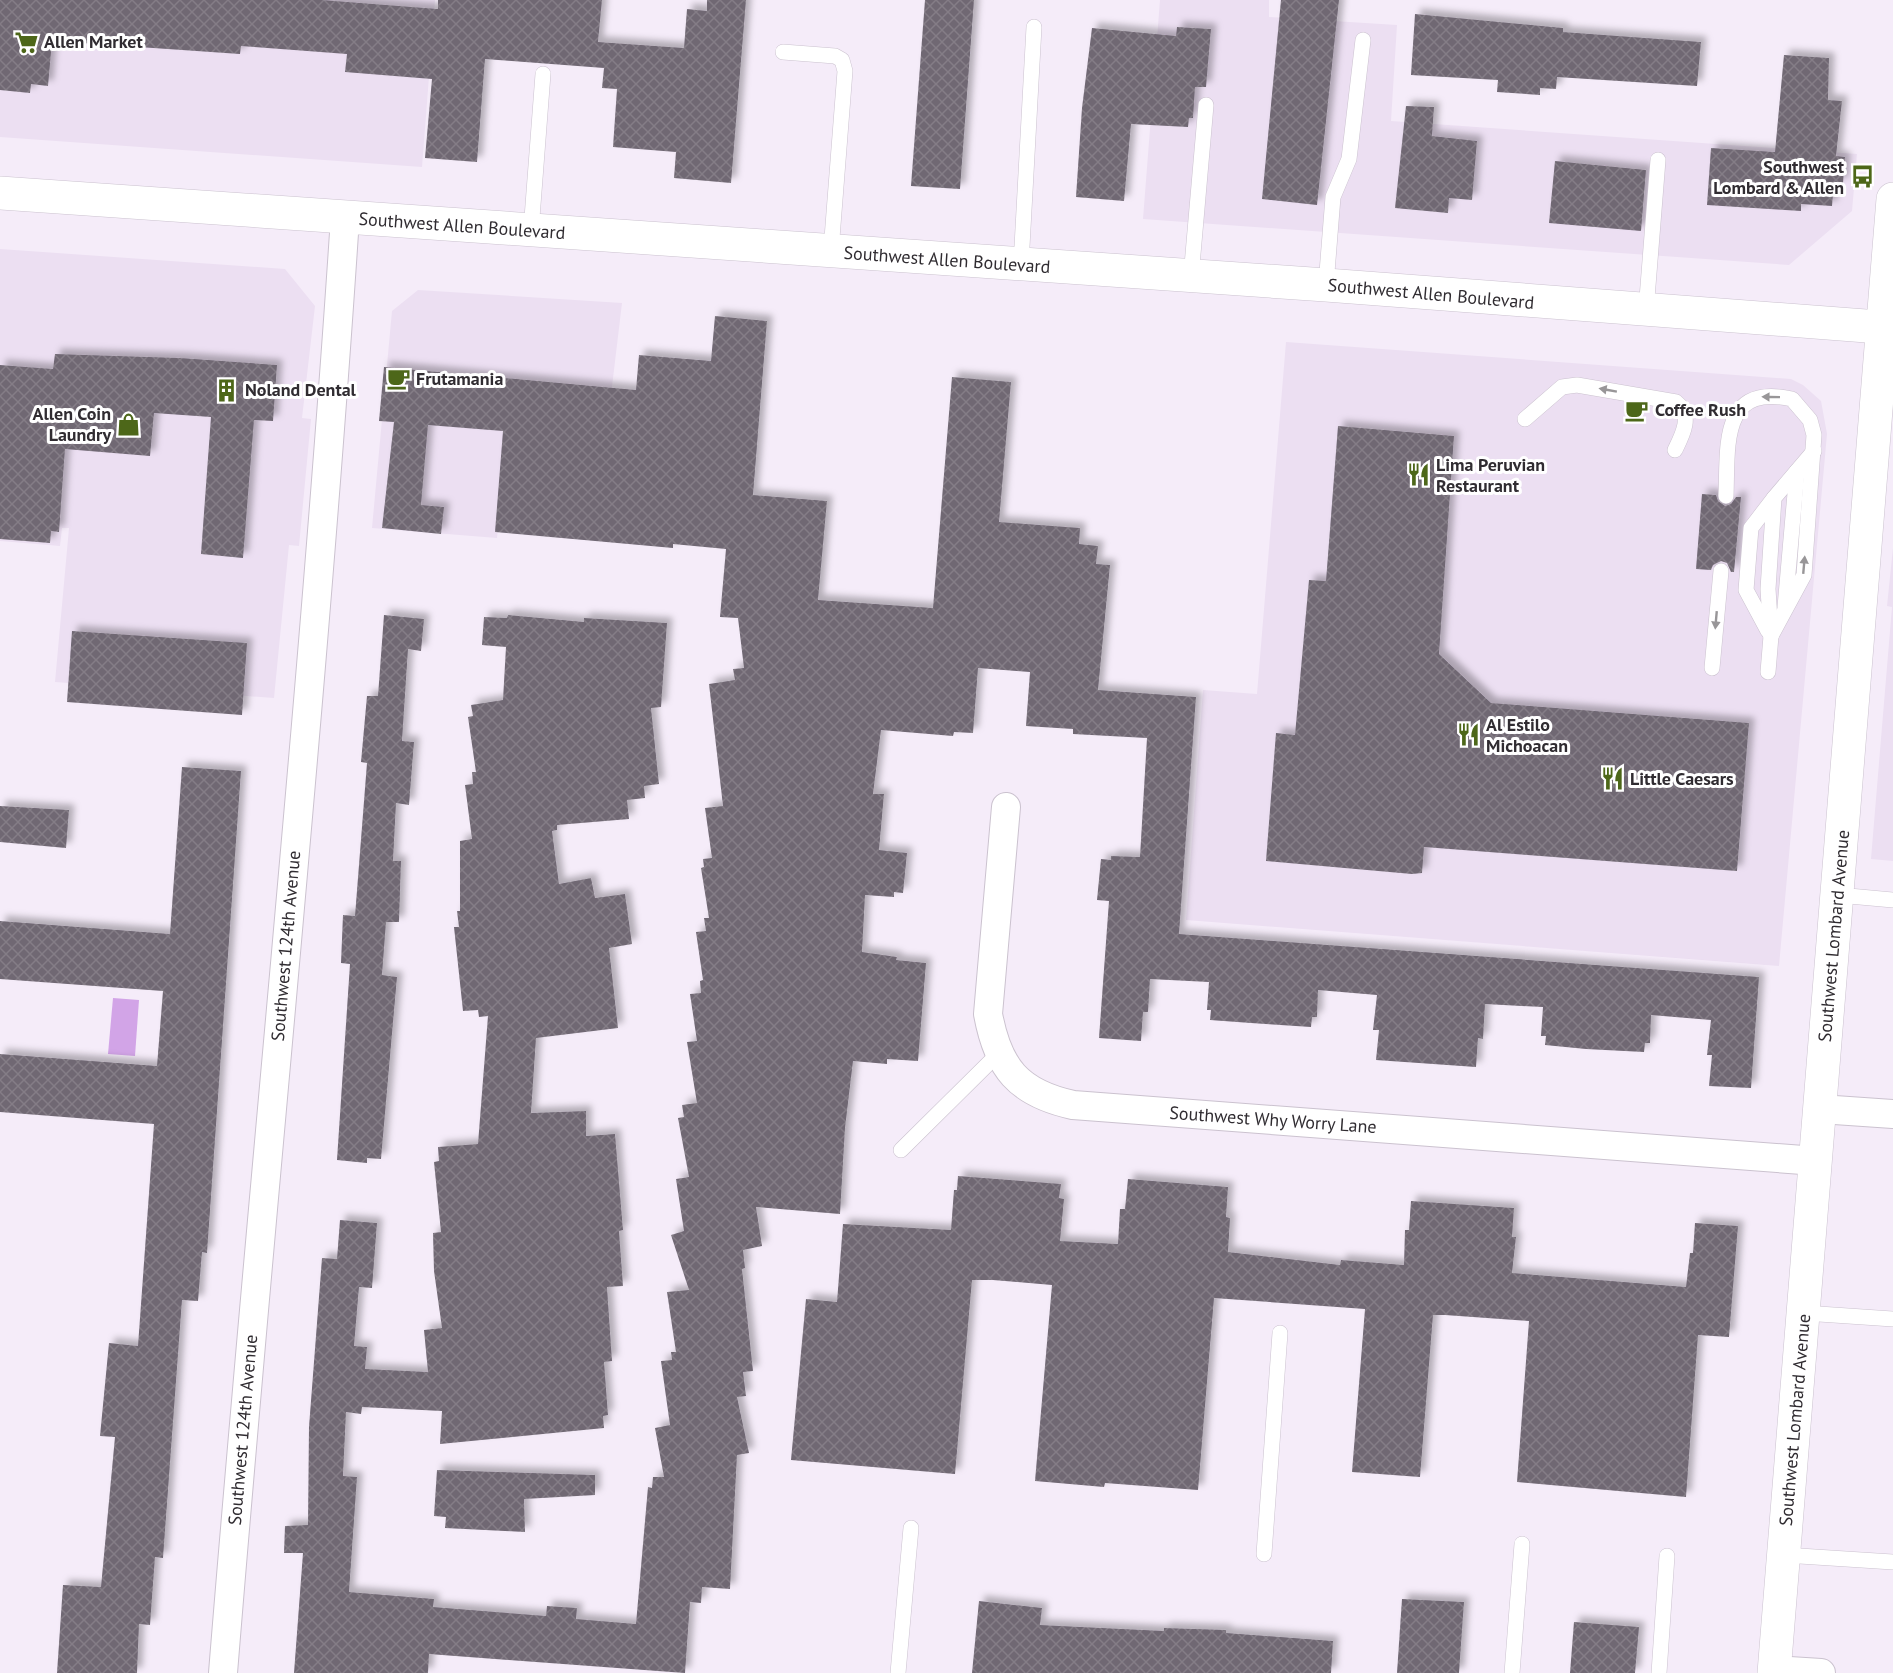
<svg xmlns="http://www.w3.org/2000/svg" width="1893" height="1673" font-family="'PT Sans',sans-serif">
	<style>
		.built { fill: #ecdff2 }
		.water { fill: #d2a4e7 }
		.building { fill: url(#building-cross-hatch); filter: url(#shadow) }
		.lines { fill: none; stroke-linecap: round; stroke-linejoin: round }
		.service-casing { stroke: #cbc2cf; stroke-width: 16 }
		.minor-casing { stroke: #cbc2cf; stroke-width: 30 }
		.tertiary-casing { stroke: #cbc2cf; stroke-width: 34 }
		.secondary-casing { stroke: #cbc2cf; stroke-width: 34 }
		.service { stroke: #fff; stroke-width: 15 }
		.minor { stroke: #fff; stroke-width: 28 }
		.tertiary { stroke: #fff; stroke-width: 33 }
		.secondary { stroke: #fff; stroke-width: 33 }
		.oneway { fill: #989698 }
		.labels { text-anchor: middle; stroke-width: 6; stroke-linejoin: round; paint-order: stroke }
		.poi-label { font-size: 18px; font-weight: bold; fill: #302c31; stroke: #fff; text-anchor: start }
		.street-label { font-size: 18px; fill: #302c31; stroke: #fff }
	</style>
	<defs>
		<pattern id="building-cross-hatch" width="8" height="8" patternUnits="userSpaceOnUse" patternTransform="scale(1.5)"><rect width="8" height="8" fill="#6f6773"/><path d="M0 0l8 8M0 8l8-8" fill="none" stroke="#847d86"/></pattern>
		<filter id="shadow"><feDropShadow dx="5.5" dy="-5.5" stdDeviation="3" flood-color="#0004"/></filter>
	</defs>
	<rect width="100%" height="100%" fill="#f5ecf9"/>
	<g class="built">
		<path d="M0,0H435L422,167L0,137Z"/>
		<path d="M1160,0H1269V17L1397,25L1391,121L1857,154L1852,211L1789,265L1143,219Z"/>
		<path d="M0,249L285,269L315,306L302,418L311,419L299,546L289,545L274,698L55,682L69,528H62L60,546L0,541Z"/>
		<path d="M418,290L622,303L605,445L507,436L497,538L372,528L392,311Z"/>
		<path d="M1286,342L1791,379L1803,385L1821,401L1827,434L1779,966L1186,920L1203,690L1257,694Z"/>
		<path d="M1893,548V861L1871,859L1892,607L1887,606Z"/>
	</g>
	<path class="water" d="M113,998L139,1000L135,1056L108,1054Z"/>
	<g class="building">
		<path d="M0,0H322L438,9V0H602L598,42L684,48L687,9L707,11V0H746L731,183L674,178L676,152L613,147L617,89L602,88L604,68L485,59L477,162L425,158L432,79L345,72L347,54L241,46L240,54L52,41L48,86L31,84L30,93L0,90Z"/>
		<path d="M925,0H974L960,189L911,186Z"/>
		<path d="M1281,0H1339L1317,205L1262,199Z"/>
		<path d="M1415,14L1563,28V32L1701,42L1697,86L1557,77L1556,89L1540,88V95L1497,92L1498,80L1411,75Z"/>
		<path d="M1177,27L1211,29L1206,87H1195L1193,118H1189L1188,127L1131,124L1124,201L1076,197L1082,108L1092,28L1176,36Z"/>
		<path d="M1784,55L1829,58L1828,100L1842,101L1836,156L1845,157L1843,183L1834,182L1832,206L1801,204V211L1707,205L1711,148L1775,152Z"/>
		<path d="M1406,106L1434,107L1432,136L1477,141L1472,200L1449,198L1448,213L1395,208Z"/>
		<path d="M1555,161L1646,170L1641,231L1549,223Z"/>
		<path d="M715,316L767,321L753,495L827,501L818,600L933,608L952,377L1011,382L999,522L1080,528L1079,544L1098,546L1096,564L1110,565L1098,690L1196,697L1179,934L1759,977L1751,1088L1709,1086L1712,1055H1707L1711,1020L1651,1015L1650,1043H1645L1644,1052L1586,1049L1545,1045L1546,1036H1541L1543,1007L1485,1004L1483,1039L1478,1038L1476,1067L1376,1060L1379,1030H1373L1377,995L1318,990L1317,1017H1312L1311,1027L1251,1023L1210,1020L1211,1010H1207L1209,982L1150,979L1148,1012H1143L1141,1041L1099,1038L1109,901L1097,900L1101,859L1111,860V856L1140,857L1147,738L1073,734V729L1026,726L1030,672L978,668L973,733L954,732L953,736L881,730L873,794H884L879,850L907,853L903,893L894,892V897L865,895L862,952L897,957L896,960L926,963L918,1061L887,1059V1064L853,1061L845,1128L840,1214L756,1207L762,1246L743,1250L745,1268L742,1269L753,1371L743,1372L746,1396L737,1397L749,1453L737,1455L730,1589L702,1587L701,1603L690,1602L685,1673L429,1654L428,1673H294L303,1553H284L285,1526L308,1525L309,1427L322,1258L337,1259L340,1220L377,1223L372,1288L359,1287L354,1346L367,1347L365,1369L428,1372L424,1330L442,1328L434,1271L433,1233L441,1232L434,1162L439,1161L438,1147L478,1144L488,1016L479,1017L478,1010L463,1011L454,927H459L457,911H460V841L472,839L465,785L473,784L472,772H476L468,717L473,716L471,705L503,700L506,647L482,645L484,617L507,618L508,615L584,622V618L667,623L661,707L651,708L659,784L644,786L645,798L627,800L629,819L557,825V830L552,831L559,884L591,878L595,898L625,894L632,944L609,948L618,1028L536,1038L531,1113L586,1111V1136L615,1134L623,1230L619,1231L623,1286L607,1287L612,1361L604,1362L608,1415L603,1416L604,1428L440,1444L442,1411L362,1407L361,1414L346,1412L343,1476L357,1477L349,1592L434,1599L433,1607L546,1616L547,1606L577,1608L576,1619L636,1624L648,1487L652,1488L653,1477H664L655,1428L670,1425L661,1361L672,1360L671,1352H676L667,1292L689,1290L671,1235L684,1231L676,1179L689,1177L678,1118L684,1117L682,1105L697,1103L687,1042L697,1041L690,994L701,993L700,981L703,980L696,932L706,931L704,918H709L701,868L704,867L703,859L712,858L705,808L723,806L709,684L735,680L733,669L744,668L738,618L720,617L726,549L673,544V548L495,532L503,431L428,425L421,505L444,507L441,534L382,528L394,422L379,421L384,367L636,390L639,355L711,361Z"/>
		<path d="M55,354L180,358L277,365L273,421L254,420L243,558L201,554L211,417L154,413L150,456L65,449L59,532L51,531L50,543L0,539V365L53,369Z"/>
		<path d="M1338,426L1454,436L1439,654L1491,703L1749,723L1737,871L1424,847L1422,873L1412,874L1266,861L1276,733L1295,735L1309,580L1326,581Z"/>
		<path d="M1702,494L1716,495L1718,501L1725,506L1731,504L1736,497H1741L1734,572H1731L1727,563L1721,561L1713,565L1711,570L1696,569Z"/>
		<path d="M384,615L424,619L421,651L408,649L402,741L414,742L409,805L396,803L393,861H401L399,922H386L382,975L397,977L381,1159L367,1158V1163L337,1160L350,964L341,963L343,915L355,916L367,763L361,762L367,696H378Z"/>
		<path d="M72,631L247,643L242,715L67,702Z"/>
		<path d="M182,767L241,771L207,1253L202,1252L198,1301L182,1300L163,1558L155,1557L150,1625L139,1624L137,1673H57L63,1585L101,1587L115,1437L100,1436L109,1343L138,1346L154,1124L0,1112V1054L157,1066L163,991L0,979V921L170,934Z"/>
		<path d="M0,806L69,810L66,848L0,842Z"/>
		<path d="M958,1176L1061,1184L1059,1198L1064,1199L1060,1241L1118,1244L1120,1209H1125L1128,1179L1228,1187L1226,1217L1230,1218L1228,1252L1340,1265L1341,1260L1404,1265L1405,1230H1409L1411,1201L1514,1208L1512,1237H1516L1512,1273L1686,1287L1690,1253H1693L1695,1223L1738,1226L1729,1337L1698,1335L1686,1497L1517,1482L1529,1321L1445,1315H1433L1420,1477L1352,1472L1365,1309L1214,1298L1198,1490L1105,1483L1104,1487L1035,1481L1052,1285L993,1280H972L955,1474L791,1460L806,1299L837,1302L843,1224L951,1230L954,1190H957Z"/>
		<path d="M437,1470L595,1475V1495L524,1499L525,1532L445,1528L446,1517L434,1516Z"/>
		<path d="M1402,1599L1464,1602L1459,1673H1397Z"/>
		<path d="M979,1601L1042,1608L1040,1625L1164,1631V1628L1226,1630V1633L1333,1641L1331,1673H972Z"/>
		<path d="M1574,1622L1639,1627L1635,1673H1570Z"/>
	</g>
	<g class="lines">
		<defs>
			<g id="service">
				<path d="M783,52L835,56L842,60L845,71L831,251"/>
				<path d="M531,231L543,74"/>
				<path d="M1021,265L1034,27"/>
				<path d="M1191,277L1206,105"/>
				<path d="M1326,285L1333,197L1349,159L1363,40"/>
				<path d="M1646,311L1658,160"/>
				<path d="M1525,419L1562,387L1577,385L1676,402C1693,415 1683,434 1675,450"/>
				<path d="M1726,496C1728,446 1720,383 1792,399L1810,420L1814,435L1804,575L1771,636"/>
				<path d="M1785,607L1797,471"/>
				<path d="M1768,631L1746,590L1751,528L1774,498"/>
				<path d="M1712,668L1721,571"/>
				<path d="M1768,672L1771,636L1768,589L1774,498L1814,451"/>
				<path d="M1838,895L1893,900"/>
				<path d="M901,1150L999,1053"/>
				<path d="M1804,1313L1893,1319"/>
				<path d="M1264,1554L1280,1333"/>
				<path d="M1784,1555L1893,1562"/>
				<path d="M898,1673L911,1528"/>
				<path d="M1512,1673L1522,1544"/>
				<path d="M1659,1673L1667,1556"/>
			</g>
			<g id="minor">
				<path d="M1006,807L988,1014C998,1068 1018,1093 1073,1105L1816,1161"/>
				<path d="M1820,1109L1893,1114"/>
				<path d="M1774,1670L1821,1673"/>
				<path d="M223,1673C262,1188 313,704 345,218"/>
			</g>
			<path id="tertiary" d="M1774,1673L1893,199"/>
			<path id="secondary" d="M0,193L1326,285L1893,328"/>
		</defs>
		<use href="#service" class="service-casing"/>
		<use href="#minor" class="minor-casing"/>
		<use href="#tertiary" class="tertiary-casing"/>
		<use href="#secondary" class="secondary-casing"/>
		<use href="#service" class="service"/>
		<use href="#minor" class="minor"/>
		<use href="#tertiary" class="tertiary"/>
		<use href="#secondary" class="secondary"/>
	</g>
	<defs><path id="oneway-solid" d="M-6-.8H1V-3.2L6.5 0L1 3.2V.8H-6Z" transform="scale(1.5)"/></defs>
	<g class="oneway">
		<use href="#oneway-solid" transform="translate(1608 390) rotate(-170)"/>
		<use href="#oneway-solid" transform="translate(1771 397) rotate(-179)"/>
		<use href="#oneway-solid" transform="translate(1804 565) rotate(-85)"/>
		<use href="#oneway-solid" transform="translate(1716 620) rotate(95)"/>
	</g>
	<defs>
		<symbol id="supermarket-bare" viewBox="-9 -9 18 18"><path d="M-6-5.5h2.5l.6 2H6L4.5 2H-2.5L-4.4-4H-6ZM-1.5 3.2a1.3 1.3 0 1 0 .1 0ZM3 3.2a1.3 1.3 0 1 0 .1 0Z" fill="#4d6719" stroke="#fff" stroke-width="2.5" paint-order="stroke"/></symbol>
		<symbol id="bus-bare" viewBox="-9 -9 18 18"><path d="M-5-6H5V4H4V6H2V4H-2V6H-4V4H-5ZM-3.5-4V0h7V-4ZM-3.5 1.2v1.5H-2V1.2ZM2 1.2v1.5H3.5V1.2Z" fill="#4d6719" stroke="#fff" stroke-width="2.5" paint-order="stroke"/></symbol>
		<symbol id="cafe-bare" viewBox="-9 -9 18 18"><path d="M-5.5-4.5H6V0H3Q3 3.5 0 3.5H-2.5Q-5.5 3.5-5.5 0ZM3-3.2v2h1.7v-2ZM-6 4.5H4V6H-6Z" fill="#4d6719" stroke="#fff" stroke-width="2.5" paint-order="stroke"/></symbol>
		<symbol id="building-bare" viewBox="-9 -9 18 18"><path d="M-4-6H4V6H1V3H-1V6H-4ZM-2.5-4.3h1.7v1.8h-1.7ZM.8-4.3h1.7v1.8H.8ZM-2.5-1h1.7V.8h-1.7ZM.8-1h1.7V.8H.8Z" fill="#4d6719" stroke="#fff" stroke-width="2.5" paint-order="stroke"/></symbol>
		<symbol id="shop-bare" viewBox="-9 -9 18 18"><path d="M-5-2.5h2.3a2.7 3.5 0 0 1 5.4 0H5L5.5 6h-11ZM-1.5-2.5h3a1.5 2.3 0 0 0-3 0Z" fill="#4d6719" stroke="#fff" stroke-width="2.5" paint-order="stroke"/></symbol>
		<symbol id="restaurant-bare" viewBox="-9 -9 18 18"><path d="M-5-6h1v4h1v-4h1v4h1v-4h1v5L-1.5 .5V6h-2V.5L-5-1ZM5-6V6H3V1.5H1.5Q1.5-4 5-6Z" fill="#4d6719" stroke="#fff" stroke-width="2.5" paint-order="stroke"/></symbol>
	</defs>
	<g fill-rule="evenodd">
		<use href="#supermarket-bare" x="10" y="26" width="33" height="33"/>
		<use href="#bus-bare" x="1846" y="160" width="33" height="33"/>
		<use href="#cafe-bare" x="382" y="362" width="33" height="33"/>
		<use href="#building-bare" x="210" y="374" width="33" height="33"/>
		<use href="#cafe-bare" x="1620" y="394" width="33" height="33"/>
		<use href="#shop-bare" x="112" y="408" width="33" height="33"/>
		<use href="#restaurant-bare" x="1402" y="458" width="33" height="33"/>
		<use href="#restaurant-bare" x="1452" y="718" width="33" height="33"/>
		<use href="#restaurant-bare" x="1596" y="762" width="33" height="33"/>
	</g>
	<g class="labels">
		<g class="poi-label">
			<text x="44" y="48">Allen Market</text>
			<text x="1844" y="173" text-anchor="end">Southwest<tspan x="1844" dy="21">Lombard &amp; Allen</tspan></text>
			<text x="416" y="385">Frutamania</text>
			<text x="245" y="396">Noland Dental</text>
			<text x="1655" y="416">Coffee Rush</text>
			<text x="111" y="420" text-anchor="end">Allen Coin<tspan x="111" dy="21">Laundry</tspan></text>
			<text x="1436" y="471">Lima Peruvian<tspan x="1436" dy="21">Restaurant</tspan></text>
			<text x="1486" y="731">Al Estilo<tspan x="1486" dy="21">Michoacan</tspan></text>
			<text x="1630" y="785">Little Caesars</text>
		</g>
		<g class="street-label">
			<text transform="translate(462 226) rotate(4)" y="6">Southwest Allen Boulevard</text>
			<text transform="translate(947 260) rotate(4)" y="6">Southwest Allen Boulevard</text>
			<text transform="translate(1431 294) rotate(5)" y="6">Southwest Allen Boulevard</text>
			<text transform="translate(1834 936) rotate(-85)" y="6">Southwest Lombard Avenue</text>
			<text transform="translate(286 946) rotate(-85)" y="6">Southwest 124th Avenue</text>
			<text transform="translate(1273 1120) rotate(4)" y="6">Southwest Why Worry Lane</text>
			<text transform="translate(1795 1420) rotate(-85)" y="6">Southwest Lombard Avenue</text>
			<text transform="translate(243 1430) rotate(-85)" y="6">Southwest 124th Avenue</text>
		</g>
	</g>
</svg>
